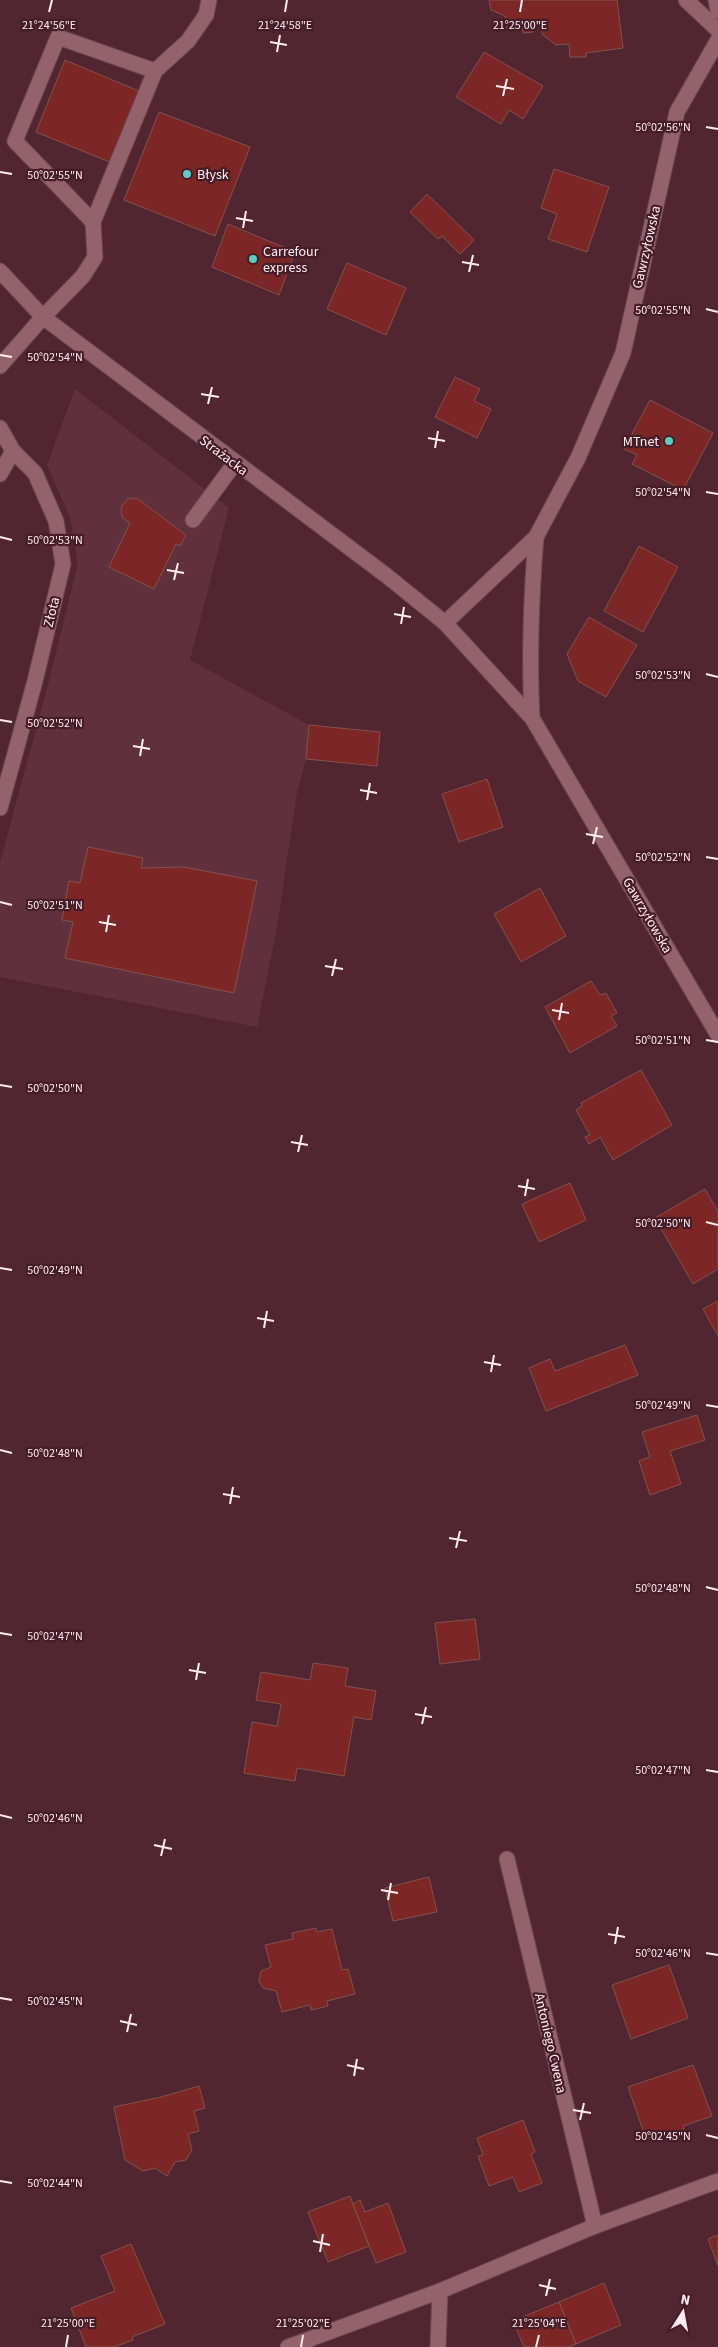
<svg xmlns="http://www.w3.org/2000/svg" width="718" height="2347" font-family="'Source Sans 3',sans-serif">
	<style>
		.built { fill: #61303d }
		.building { fill: #7c2625; stroke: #82524e }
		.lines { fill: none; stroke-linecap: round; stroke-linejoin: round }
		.service-casing { stroke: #6a4651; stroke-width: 17 }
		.minor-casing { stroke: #6a4651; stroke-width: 17 }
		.tertiary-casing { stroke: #6a4651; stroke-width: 17 }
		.service { stroke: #93626d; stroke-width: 15 }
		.minor { stroke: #93626d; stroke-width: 15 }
		.tertiary { stroke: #93626d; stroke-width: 15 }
		.ticks { fill: none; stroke: #ffedf0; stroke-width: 2 }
		.poi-dot { fill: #58cec0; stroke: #451c27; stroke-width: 2 }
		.labels { text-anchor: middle; stroke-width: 4.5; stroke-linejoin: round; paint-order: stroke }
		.poi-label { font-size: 14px; fill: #ffedf0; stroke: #451c27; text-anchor: start }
		.street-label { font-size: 14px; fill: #ffedf0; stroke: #451c27 }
		.ticks-label { font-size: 12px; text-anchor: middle; fill: #ffedf0; stroke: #451c27; stroke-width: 4.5; stroke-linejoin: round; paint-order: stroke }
	</style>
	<rect width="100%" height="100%" fill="#512631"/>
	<path class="built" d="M75,389L229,508L190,660L309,725L306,759L297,793L277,927L257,1027L0,977V863L48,685L78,564L70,517L47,465Z"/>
	<g class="building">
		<path d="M489,0H617L623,48L586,53V57H570L569,44L556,45L543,35L539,23L532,24L533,32L523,33L522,27L507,29L505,16L491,10Z"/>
		<path d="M484,52L543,86L523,119L509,110L501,124L456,97Z"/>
		<path d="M65,60L141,92L112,163L36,132Z"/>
		<path d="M159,112L250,147L215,236L124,200Z"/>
		<path d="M554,169L609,187L587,252L548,239L557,214L541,208Z"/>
		<path d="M427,194L474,240L460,254L442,236L438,239L410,212Z"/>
		<path d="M228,224L295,252L279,295L212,267Z"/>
		<path d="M347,263L406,288L386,335L327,309Z"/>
		<path d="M455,377L480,389L474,401L491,409L477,438L435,417Z"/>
		<path d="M650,400L713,433L683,490L632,464L637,455L624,449Z"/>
		<path d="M133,498L138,499L186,535L180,546L176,544L154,589L109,567L130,523L122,517L121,507L128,499Z"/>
		<path d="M639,546L678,567L643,632L604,611Z"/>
		<path d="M589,617L637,645L606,697L578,681L567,654Z"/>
		<path d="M309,725L380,732L377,766L306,759Z"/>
		<path d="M487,779L503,827L459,842L442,794Z"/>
		<path d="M88,847L143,858L141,868L184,867L257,881L234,993L65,958L73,922L62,920L69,881L80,883Z"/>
		<path d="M540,888L566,936L521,962L494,914Z"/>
		<path d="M591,981L600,995L606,993L617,1013L611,1016L617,1026L570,1053L545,1007Z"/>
		<path d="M641,1070L672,1125L613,1160L600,1137L589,1144L585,1137L590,1135L576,1110L582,1106L581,1103Z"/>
		<path d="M570,1183L586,1220L539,1242L522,1204Z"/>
		<path d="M705,1189L718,1212V1269L693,1284L655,1218Z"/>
		<path d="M718,1301V1336L703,1309Z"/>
		<path d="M625,1345L638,1375L546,1411L529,1368L550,1359L555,1371Z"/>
		<path d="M697,1415L705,1440L670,1451L681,1484L650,1495L639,1461L650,1457L642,1432Z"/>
		<path d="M475,1619L480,1659L440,1664L435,1623Z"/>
		<path d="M313,1663L348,1668L345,1686L376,1691L371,1720L354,1717L344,1776L297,1768L295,1781L244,1773L252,1722L277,1726L281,1704L256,1700L261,1672L310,1680Z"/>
		<path d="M429,1877L437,1912L393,1921L385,1888Z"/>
		<path d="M316,1928L317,1932L332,1929L342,1970L348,1969L355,1994L327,2001L328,2006L311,2010L310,2005L282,2012L276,1991L263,1988L259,1981L261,1971L271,1967L265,1945L293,1939L292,1933Z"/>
		<path d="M669,1965L688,2018L631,2039L612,1985Z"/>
		<path d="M693,2065L712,2116L683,2126L685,2133L669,2139L666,2132L646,2139L628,2087Z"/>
		<path d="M199,2086L205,2108L194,2111L199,2131L188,2134L192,2150L186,2160L175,2162L167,2176L155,2168L143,2171L125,2160L114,2107L161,2097Z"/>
		<path d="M523,2120L535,2152L531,2154L542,2183L519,2192L513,2177L489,2186L478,2156L483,2155L477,2138Z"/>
		<path d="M350,2196L369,2246L328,2262L308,2212Z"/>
		<path d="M360,2200L365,2212L388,2203L406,2252L376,2263L353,2204Z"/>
		<path d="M718,2235V2266L708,2239Z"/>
		<path d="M131,2244L165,2324L132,2337L133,2340L114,2347H86L71,2308L115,2291L101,2256Z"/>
		<path d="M604,2283L621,2325L576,2344L559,2302Z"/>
		<path d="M559,2302L576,2344L568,2347H524L513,2321Z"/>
	</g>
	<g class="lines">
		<defs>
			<g id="service">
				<path d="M93,222L15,141L58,37L155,71"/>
				<path d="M43,317L83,276L95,257L93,222L155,71L188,41L206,15L209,0"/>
				<path d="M0,428L13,451L35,473L56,521L63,564L35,681L0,808"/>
				<path d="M0,474L13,451"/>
				<path d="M193,520L235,463"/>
				<path d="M507,1859L595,2226"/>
			</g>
			<g id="minor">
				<path d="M0,271L43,317L387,576L445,623L532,718L718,1035"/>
				<path d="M0,366L43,317"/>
				<path d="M445,623L536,537L578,458L623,353L677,112L718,40"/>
				<path d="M532,718C529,657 531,598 536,537"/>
				<path d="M288,2347L440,2291L595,2226L718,2181"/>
				<path d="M438,2347L440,2291"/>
			</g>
			<g id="tertiary">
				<path d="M686,0L718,30"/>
				<path d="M716,0L718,11"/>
			</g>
		</defs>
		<use href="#service" class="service-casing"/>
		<use href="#minor" class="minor-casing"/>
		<use href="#tertiary" class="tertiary-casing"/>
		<use href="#service" class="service"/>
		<use href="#minor" class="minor"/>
		<use href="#tertiary" class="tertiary"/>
	</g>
	<path class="ticks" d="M49,12L52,0M285,12L287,0M520,12L522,0M270,42L287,45M277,52L280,35M496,86L514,89M503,96L507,79M706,127L718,129M0,172L12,174M236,218L253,221M243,228L246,211M462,262L479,265M469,272L473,255M706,309L718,312M0,355L12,357M201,394L219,397M208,404L212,387M428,438L445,441M435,448L438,431M706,492L718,494M0,537L12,540M167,570L184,573M174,580L178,563M394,614L411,617M401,624L404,607M706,674L718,677M0,720L12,722M133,746L150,749M140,756L143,739M360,790L377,793M367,800L370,783M586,834L603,837M593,844L597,827M706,857L718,859M0,902L12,905M99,922L116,925M106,932L109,915M325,966L343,969M332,976L336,959M552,1010L569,1013M559,1020L562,1003M706,1040L718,1042M0,1085L12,1087M291,1142L308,1145M298,1152L302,1135M518,1186L535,1189M525,1196L528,1179M706,1222L718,1225M0,1268L12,1270M257,1318L274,1321M264,1328L267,1311M484,1362L501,1365M491,1372L494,1355M706,1405L718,1407M0,1450L12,1453M223,1494L240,1497M230,1504L233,1487M449,1538L467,1541M456,1548L460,1531M706,1587L718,1590M0,1633L12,1635M189,1670L206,1673M196,1680L199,1663M415,1714L432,1717M422,1724L426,1707M706,1770L718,1772M0,1815L12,1818M154,1845L172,1849M161,1856L165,1839M381,1890L398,1893M388,1900L391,1883M608,1934L625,1937M615,1944L618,1927M706,1953L718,1955M0,1998L12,2000M120,2021L137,2025M127,2032L131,2014M347,2065L364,2069M354,2076L357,2059M573,2110L591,2113M580,2120L584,2103M706,2135L718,2138M0,2181L12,2183M313,2241L330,2245M320,2252L323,2234M539,2285L556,2289M546,2296L550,2279M66,2347L68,2335M301,2347L303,2335M536,2347L539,2335"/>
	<g class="poi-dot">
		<circle cx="187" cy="174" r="5"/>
		<circle cx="253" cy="259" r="5"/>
		<circle cx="669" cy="441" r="5"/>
	</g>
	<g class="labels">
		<g class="poi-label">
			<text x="197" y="179">Błysk</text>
			<text x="263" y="256">Carrefour<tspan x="263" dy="16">express</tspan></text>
			<text x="659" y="446" text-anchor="end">MTnet</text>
		</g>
		<g class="street-label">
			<text transform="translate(646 247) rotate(-77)" y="5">Gawrzyłowska</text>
			<text transform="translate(224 455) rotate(37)" y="5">Strażacka</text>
			<text transform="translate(51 612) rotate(-76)" y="5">Złota</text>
			<text transform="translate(648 915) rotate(60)" y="5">Gawrzyłowska</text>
			<text transform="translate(551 2043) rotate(77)" y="5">Antoniego Cwena</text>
		</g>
	</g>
	<g class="ticks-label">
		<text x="49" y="29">21°24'56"E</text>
		<text x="285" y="29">21°24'58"E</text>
		<text x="520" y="29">21°25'00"E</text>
		<text x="663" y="131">50°02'56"N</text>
		<text x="55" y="179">50°02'55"N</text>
		<text x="663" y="314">50°02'55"N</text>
		<text x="55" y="361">50°02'54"N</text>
		<text x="663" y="496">50°02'54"N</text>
		<text x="55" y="544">50°02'53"N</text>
		<text x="663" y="679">50°02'53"N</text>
		<text x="55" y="727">50°02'52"N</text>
		<text x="663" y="861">50°02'52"N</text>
		<text x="55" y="909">50°02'51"N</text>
		<text x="663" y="1044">50°02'51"N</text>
		<text x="55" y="1092">50°02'50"N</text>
		<text x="663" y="1227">50°02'50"N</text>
		<text x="55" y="1274">50°02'49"N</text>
		<text x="663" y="1409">50°02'49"N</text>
		<text x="55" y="1457">50°02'48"N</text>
		<text x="663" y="1592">50°02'48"N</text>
		<text x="55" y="1640">50°02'47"N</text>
		<text x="663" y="1774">50°02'47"N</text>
		<text x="55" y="1822">50°02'46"N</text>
		<text x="663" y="1957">50°02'46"N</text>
		<text x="55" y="2005">50°02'45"N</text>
		<text x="663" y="2140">50°02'45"N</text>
		<text x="55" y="2187">50°02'44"N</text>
		<text x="68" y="2327">21°25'00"E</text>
		<text x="303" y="2327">21°25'02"E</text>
		<text x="539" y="2327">21°25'04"E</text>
	</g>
	<g transform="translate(683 2312) rotate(11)" stroke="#451c27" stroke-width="4" paint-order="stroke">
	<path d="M0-4L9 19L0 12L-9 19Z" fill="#ffedf0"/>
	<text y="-8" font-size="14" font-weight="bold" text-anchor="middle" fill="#ffedf0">N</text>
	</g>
</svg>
